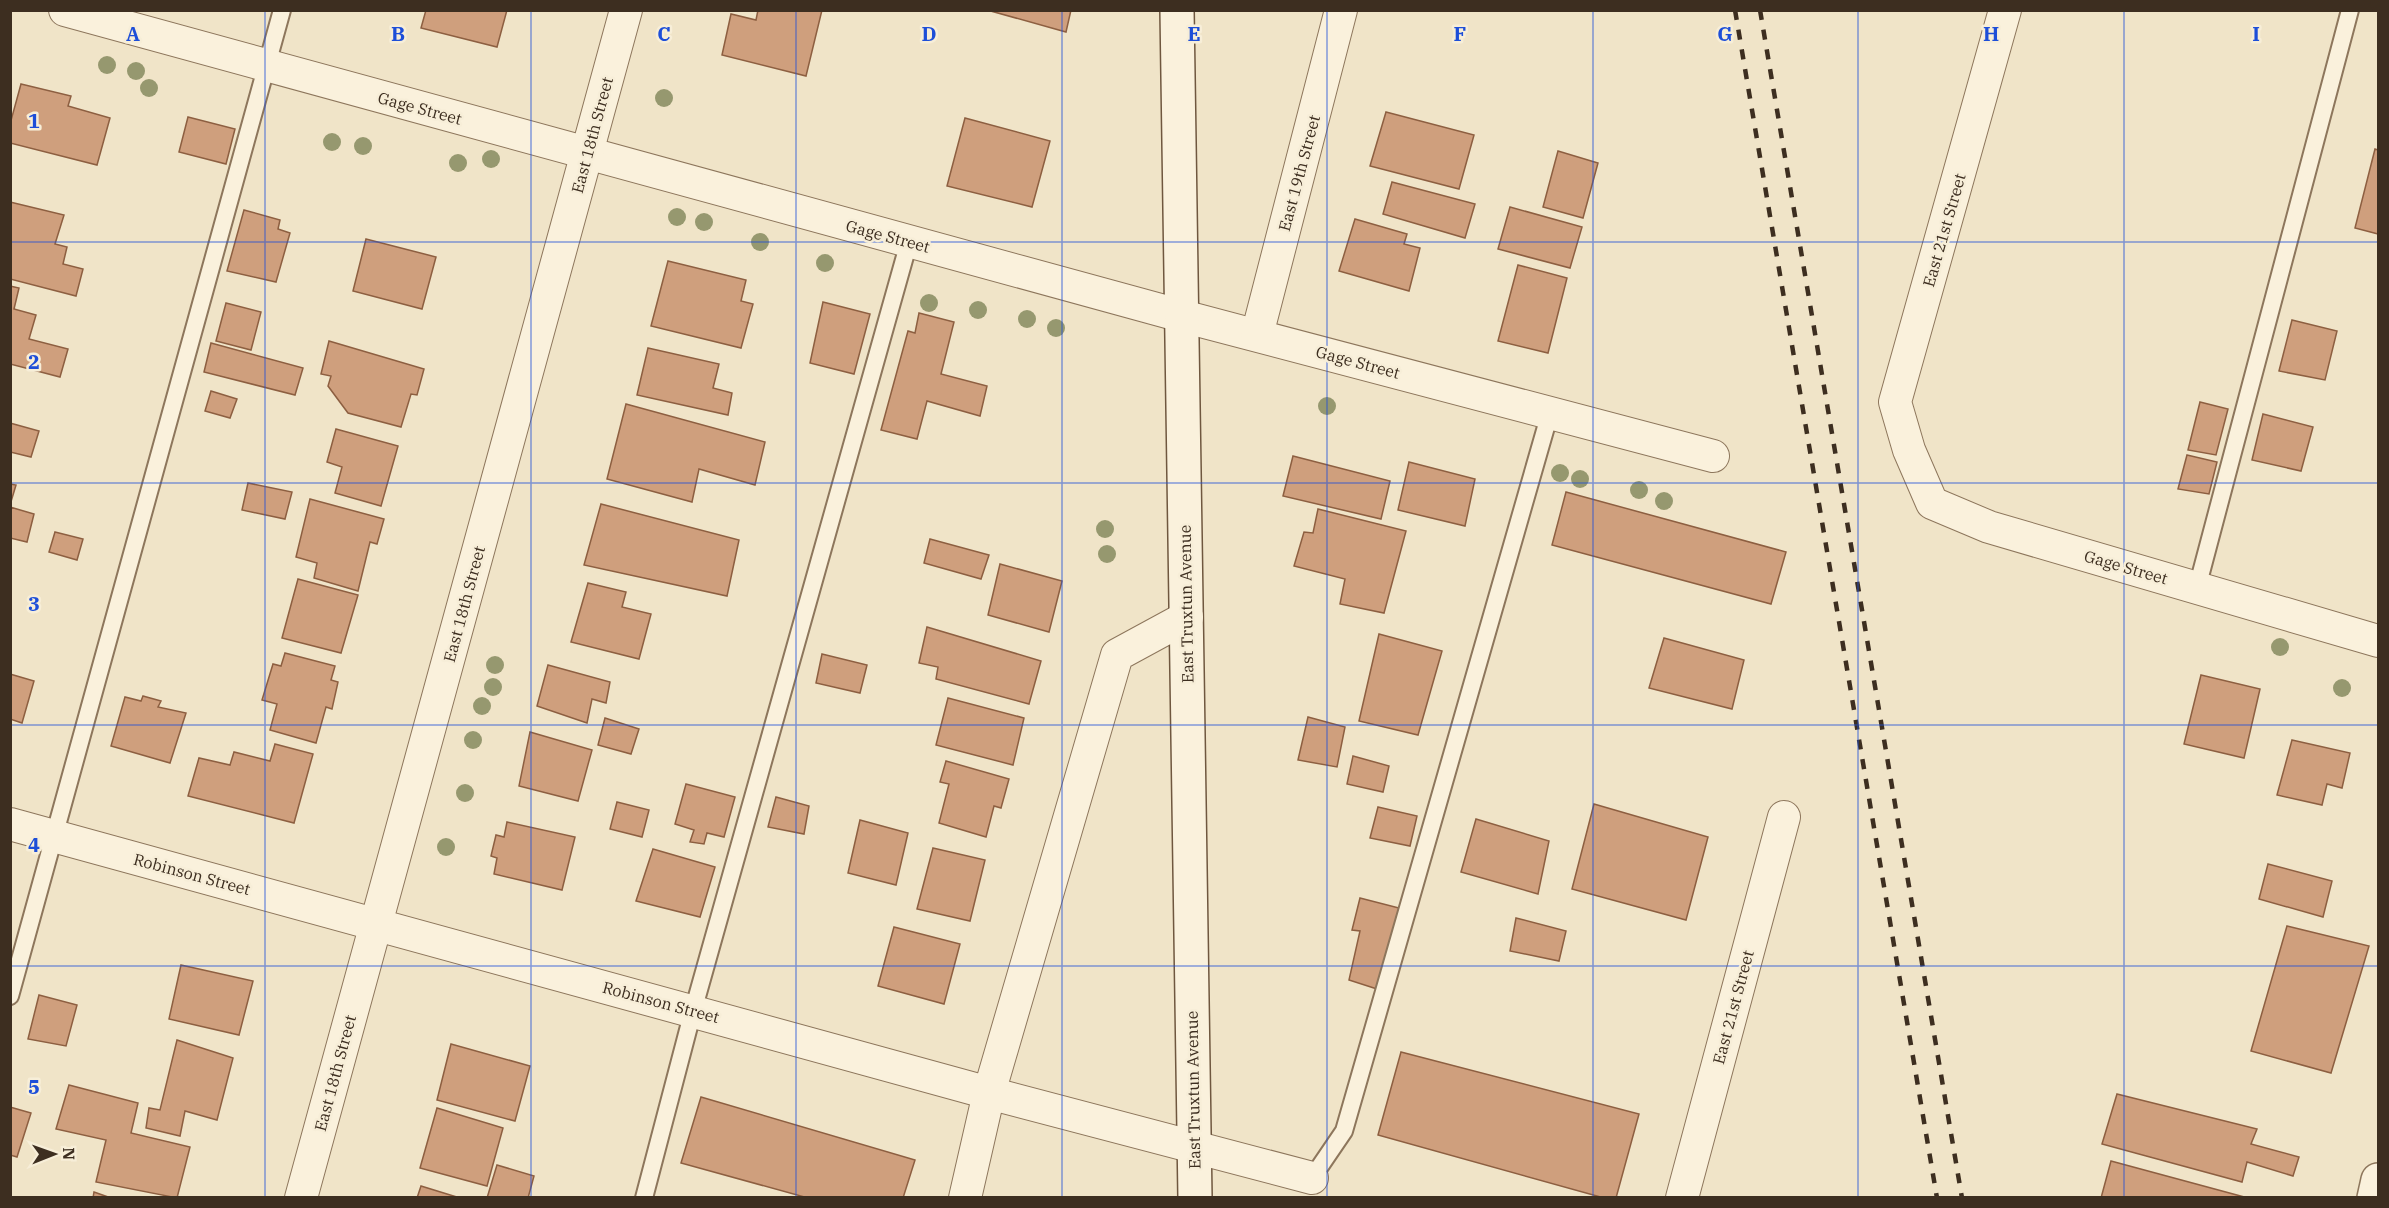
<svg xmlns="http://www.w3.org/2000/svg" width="2389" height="1208" font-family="'IBM Plex Serif',serif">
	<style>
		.building { fill: #cf9f7d; stroke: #8d5f41; stroke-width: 1.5 }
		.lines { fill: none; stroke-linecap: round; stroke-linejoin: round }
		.service-casing { stroke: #8d765c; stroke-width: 20 }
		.minor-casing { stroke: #8d765c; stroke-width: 34 }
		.tertiary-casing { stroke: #8d765c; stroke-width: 36 }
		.secondary-casing { stroke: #6f573f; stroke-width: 36 }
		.service { stroke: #faf1dc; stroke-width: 16 }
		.minor { stroke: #faf1dc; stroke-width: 32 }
		.tertiary { stroke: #faf1dc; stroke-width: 33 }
		.secondary { stroke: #faf1dc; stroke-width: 33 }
		.rail { stroke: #3d2e20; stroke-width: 4.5; stroke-dasharray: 10 10; stroke-linecap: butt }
		.tree { fill: #96986f }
		.grid { fill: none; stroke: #1d4ed8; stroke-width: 1.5; stroke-opacity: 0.55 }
		.labels { text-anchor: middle; stroke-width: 5; stroke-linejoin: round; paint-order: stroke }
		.street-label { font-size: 16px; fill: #3d2e20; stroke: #f7eed8 }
		.grid-label { font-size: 20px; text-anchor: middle; font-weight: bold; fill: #1d4ed8; stroke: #f7eed8; stroke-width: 5; stroke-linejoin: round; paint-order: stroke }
	</style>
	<rect width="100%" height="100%" fill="#f0e4c8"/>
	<g class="building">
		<path d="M426,10H507L497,47L421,28Z"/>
		<path d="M758,10H822L806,76L722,55L731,14L756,20Z"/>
		<path d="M987,10H1071L1066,32Z"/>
		<path d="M21,84L71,96L68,106L110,118L97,165L10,143V124Z"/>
		<path d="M1386,112L1474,135L1459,189L1370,166Z"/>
		<path d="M188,117L235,129L226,164L179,152Z"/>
		<path d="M965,118L1050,141L1032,207L947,186Z"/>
		<path d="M2375,149L2378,150V234L2355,228Z"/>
		<path d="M1558,151L1598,163L1583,218L1543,207Z"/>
		<path d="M1392,182L1475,204L1465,238L1383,214Z"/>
		<path d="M10,202L64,215L55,244L67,247L63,264L83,269L76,296L10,279Z"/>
		<path d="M1510,207L1582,227L1570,268L1498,249Z"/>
		<path d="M244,210L280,220L278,229L290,233L276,282L227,271Z"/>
		<path d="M1355,219L1407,234L1404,244L1420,248L1409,291L1339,271Z"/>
		<path d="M366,239L436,257L422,309L353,291Z"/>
		<path d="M668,261L746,280L741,301L753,304L741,348L651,326Z"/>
		<path d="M1518,265L1567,278L1548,353L1498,341Z"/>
		<path d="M10,286L19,288L14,309L36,315L29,339L68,349L60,377L10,364Z"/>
		<path d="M823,302L870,314L854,374L810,363Z"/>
		<path d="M226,303L261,312L251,350L216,341Z"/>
		<path d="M919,313L954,322L941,374L987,386L980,416L927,401L917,439L881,430L908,331L915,333Z"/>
		<path d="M2292,320L2337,331L2325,380L2279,371Z"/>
		<path d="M329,341L424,369L417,395L411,394L401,427L348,413L328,386L331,376L321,374Z"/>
		<path d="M211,343L303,368L295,395L204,372Z"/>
		<path d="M648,348L719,364L713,388L732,393L728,415L637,395Z"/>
		<path d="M211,391L237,399L230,418L205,411Z"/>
		<path d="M2200,402L2228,409L2216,455L2188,450Z"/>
		<path d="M626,404L765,442L755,485L699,469L692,502L607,479Z"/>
		<path d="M2263,414L2313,427L2301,471L2252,460Z"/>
		<path d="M10,423L39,431L31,457L10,452Z"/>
		<path d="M336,429L398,446L381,506L335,493L342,467L327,462Z"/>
		<path d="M2187,455L2217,462L2209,494L2178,489Z"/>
		<path d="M1293,456L1390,481L1381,519L1283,496Z"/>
		<path d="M1409,462L1475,479L1465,526L1398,510Z"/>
		<path d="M248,483L292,492L285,519L242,510Z"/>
		<path d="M10,484L16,485L10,505Z"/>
		<path d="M1566,492L1786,552L1771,604L1552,545Z"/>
		<path d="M310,499L384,519L377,544L370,542L358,591L314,578L317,563L296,557Z"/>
		<path d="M601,504L739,540L727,596L584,565Z"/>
		<path d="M10,507L34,514L27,542L10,538Z"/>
		<path d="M1318,509L1406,531L1384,613L1340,604L1345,579L1294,566L1304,532L1313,533Z"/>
		<path d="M55,532L83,539L77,560L49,552Z"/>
		<path d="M930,539L989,555L981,579L924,563Z"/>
		<path d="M1000,564L1062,581L1049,632L988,615Z"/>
		<path d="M298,579L358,595L341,653L282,638Z"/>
		<path d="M588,583L626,592L622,607L651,614L639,659L571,642Z"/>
		<path d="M927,627L1041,661L1029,704L936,679L938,667L919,663Z"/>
		<path d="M1379,634L1442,651L1418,735L1359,721Z"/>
		<path d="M1664,638L1744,660L1732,709L1649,688Z"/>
		<path d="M285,653L335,666L331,680L338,682L332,709L326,707L316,743L270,730L277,704L262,700L273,664L281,666Z"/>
		<path d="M822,654L867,665L860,693L816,683Z"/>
		<path d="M548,665L610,682L606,703L592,699L587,723L537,706Z"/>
		<path d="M10,674L34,681L22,723L10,719Z"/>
		<path d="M2201,675L2260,689L2244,758L2184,744Z"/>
		<path d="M143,696L161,701L158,707L186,713L170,763L111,746L125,697L141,701Z"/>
		<path d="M948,698L1024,718L1013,765L936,745Z"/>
		<path d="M1308,717L1345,727L1337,767L1298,760Z"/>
		<path d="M605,718L639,729L631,754L598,745Z"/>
		<path d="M530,732L592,750L578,801L519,786Z"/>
		<path d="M2292,740L2350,753L2342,788L2327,784L2322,805L2277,795Z"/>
		<path d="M275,744L313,754L294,823L188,796L199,758L230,765L234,752L270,761Z"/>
		<path d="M1353,756L1389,766L1383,792L1347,784Z"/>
		<path d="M946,761L1009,779L1001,808L994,806L986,837L939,823L949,784L940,782Z"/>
		<path d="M686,784L735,797L724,837L707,833L704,844L690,842L694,830L675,824Z"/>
		<path d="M776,797L809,806L804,834L768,827Z"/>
		<path d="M617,802L649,810L642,837L610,829Z"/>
		<path d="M1594,804L1708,837L1686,920L1572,889Z"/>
		<path d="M1378,807L1417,816L1410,846L1370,838Z"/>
		<path d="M1476,819L1549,841L1538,894L1461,872Z"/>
		<path d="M860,820L908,833L896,885L848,873Z"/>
		<path d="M507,822L575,837L562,890L494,874L497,858L491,856L496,835L504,837Z"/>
		<path d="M933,848L985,860L970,921L917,909Z"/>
		<path d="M653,849L715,867L700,917L636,901Z"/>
		<path d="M2268,864L2332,881L2323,917L2259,899Z"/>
		<path d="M1360,898L1399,908L1377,989L1349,980L1360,931L1352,930Z"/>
		<path d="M1516,918L1566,931L1559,961L1510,951Z"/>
		<path d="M2287,926L2369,946L2331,1073L2251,1051Z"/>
		<path d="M894,927L960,944L944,1004L878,986Z"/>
		<path d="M181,965L253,981L239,1035L169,1019Z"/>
		<path d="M39,995L77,1005L66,1046L28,1039Z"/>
		<path d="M177,1040L233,1058L217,1120L185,1111L180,1136L146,1128L149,1108L160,1110Z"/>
		<path d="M451,1044L530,1066L515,1121L437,1100Z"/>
		<path d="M1401,1052L1639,1114L1616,1198H1604L1378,1135Z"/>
		<path d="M69,1085L138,1103L131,1133L190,1147L177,1198L96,1182L106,1140L56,1129Z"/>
		<path d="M2117,1094L2257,1129L2251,1144L2299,1157L2293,1176L2247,1162L2242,1182L2102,1144Z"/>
		<path d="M701,1097L915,1160L903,1198H808L681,1163Z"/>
		<path d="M10,1107L31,1113L17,1157L10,1155Z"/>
		<path d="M437,1108L503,1128L487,1186L420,1168Z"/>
		<path d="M2111,1161L2248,1198H2101Z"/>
		<path d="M497,1165L534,1176L528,1198H487Z"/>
		<path d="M421,1186L460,1198H417Z"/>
		<path d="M94,1192L111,1198H93Z"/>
	</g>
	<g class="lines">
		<defs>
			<g id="service">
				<path d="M2197,588L2350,10"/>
				<path d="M10,996L282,10"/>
				<path d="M1312,1178L1344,1131L1550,413"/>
				<path d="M644,1198L693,1011L909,242"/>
			</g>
			<g id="minor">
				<path d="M65,10L1182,316L1713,456"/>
				<path d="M2005,10L1895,402L1909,450L1932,503L1989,527L2378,641"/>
				<path d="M1257,335L1341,10"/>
				<path d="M10,824L989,1093L1312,1178"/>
				<path d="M301,1198L626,10"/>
				<path d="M965,1198L989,1093L1117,655L1187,617"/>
				<path d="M1682,1198L1784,817"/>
			</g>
			<path id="tertiary" d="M2374,1198L2378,1180"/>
			<path id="secondary" d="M1177,10L1195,1198"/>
		</defs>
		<use href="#service" class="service-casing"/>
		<use href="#minor" class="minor-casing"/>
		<use href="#tertiary" class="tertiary-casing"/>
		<use href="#secondary" class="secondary-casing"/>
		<use href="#service" class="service"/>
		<use href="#minor" class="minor"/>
		<use href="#tertiary" class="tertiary"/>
		<use href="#secondary" class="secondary"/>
		<g class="rail">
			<path d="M1735,10L1937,1198"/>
			<path d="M1760,10L1962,1198"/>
		</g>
	</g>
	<g class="tree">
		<circle cx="107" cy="65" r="9"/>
		<circle cx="136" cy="71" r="9"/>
		<circle cx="149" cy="88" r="9"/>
		<circle cx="664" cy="98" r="9"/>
		<circle cx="332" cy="142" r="9"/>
		<circle cx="363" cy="146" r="9"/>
		<circle cx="491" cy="159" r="9"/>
		<circle cx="458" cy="163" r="9"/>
		<circle cx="677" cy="217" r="9"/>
		<circle cx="704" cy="222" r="9"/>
		<circle cx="760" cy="242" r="9"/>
		<circle cx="825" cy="263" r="9"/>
		<circle cx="929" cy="303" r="9"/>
		<circle cx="978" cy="310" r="9"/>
		<circle cx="1027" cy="319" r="9"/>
		<circle cx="1056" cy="328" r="9"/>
		<circle cx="1327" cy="406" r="9"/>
		<circle cx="1560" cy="473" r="9"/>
		<circle cx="1580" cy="479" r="9"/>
		<circle cx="1639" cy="490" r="9"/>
		<circle cx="1664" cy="501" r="9"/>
		<circle cx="1105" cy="529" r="9"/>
		<circle cx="1107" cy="554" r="9"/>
		<circle cx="2280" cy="647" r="9"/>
		<circle cx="495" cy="665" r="9"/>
		<circle cx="493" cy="687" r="9"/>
		<circle cx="2342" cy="688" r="9"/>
		<circle cx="482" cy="706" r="9"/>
		<circle cx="473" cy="740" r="9"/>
		<circle cx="465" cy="793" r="9"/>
		<circle cx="446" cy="847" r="9"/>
	</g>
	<path class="grid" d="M265,10V1198M531,10V1198M796,10V1198M1062,10V1198M1327,10V1198M1593,10V1198M1858,10V1198M2124,10V1198M10,242H2378M10,483H2378M10,725H2378M10,966H2378"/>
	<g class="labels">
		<g class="street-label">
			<text transform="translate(420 108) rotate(15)" y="6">Gage Street</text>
			<text transform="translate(592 135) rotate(-75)" y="6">East 18th Street</text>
			<text transform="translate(1299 173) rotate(-75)" y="6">East 19th Street</text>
			<text transform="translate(1944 230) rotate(-74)" y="6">East 21st Street</text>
			<text transform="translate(888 236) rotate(15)" y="6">Gage Street</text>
			<text transform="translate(1358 362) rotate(15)" y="6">Gage Street</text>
			<text transform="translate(2126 567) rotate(16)" y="6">Gage Street</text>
			<text transform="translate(464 604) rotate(-75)" y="6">East 18th Street</text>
			<text transform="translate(1186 604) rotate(-91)" y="6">East Truxtun Avenue</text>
			<text transform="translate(192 874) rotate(15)" y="6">Robinson Street</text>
			<text transform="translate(661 1002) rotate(15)" y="6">Robinson Street</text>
			<text transform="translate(1733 1007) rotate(-75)" y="6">East 21st Street</text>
			<text transform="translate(335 1073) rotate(-75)" y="6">East 18th Street</text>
			<text transform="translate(1193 1090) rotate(-91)" y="6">East Truxtun Avenue</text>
		</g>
	</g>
	<g class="grid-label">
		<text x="133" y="41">A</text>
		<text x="398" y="41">B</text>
		<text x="664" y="41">C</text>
		<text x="929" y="41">D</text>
		<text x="1194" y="41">E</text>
		<text x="1460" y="41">F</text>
		<text x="1725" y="41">G</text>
		<text x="1991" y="41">H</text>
		<text x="2256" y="41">I</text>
		<text x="34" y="128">1</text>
		<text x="34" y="369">2</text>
		<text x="34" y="611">3</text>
		<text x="34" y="852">4</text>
		<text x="34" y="1094">5</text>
	</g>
	<rect width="2389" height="1208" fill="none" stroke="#3d2e20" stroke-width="24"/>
	<g transform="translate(54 1154) rotate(89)" stroke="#f7eed8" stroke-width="4.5" paint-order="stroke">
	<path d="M0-4.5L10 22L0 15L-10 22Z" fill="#3d2e20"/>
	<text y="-9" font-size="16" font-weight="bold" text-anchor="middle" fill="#3d2e20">N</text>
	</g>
</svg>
